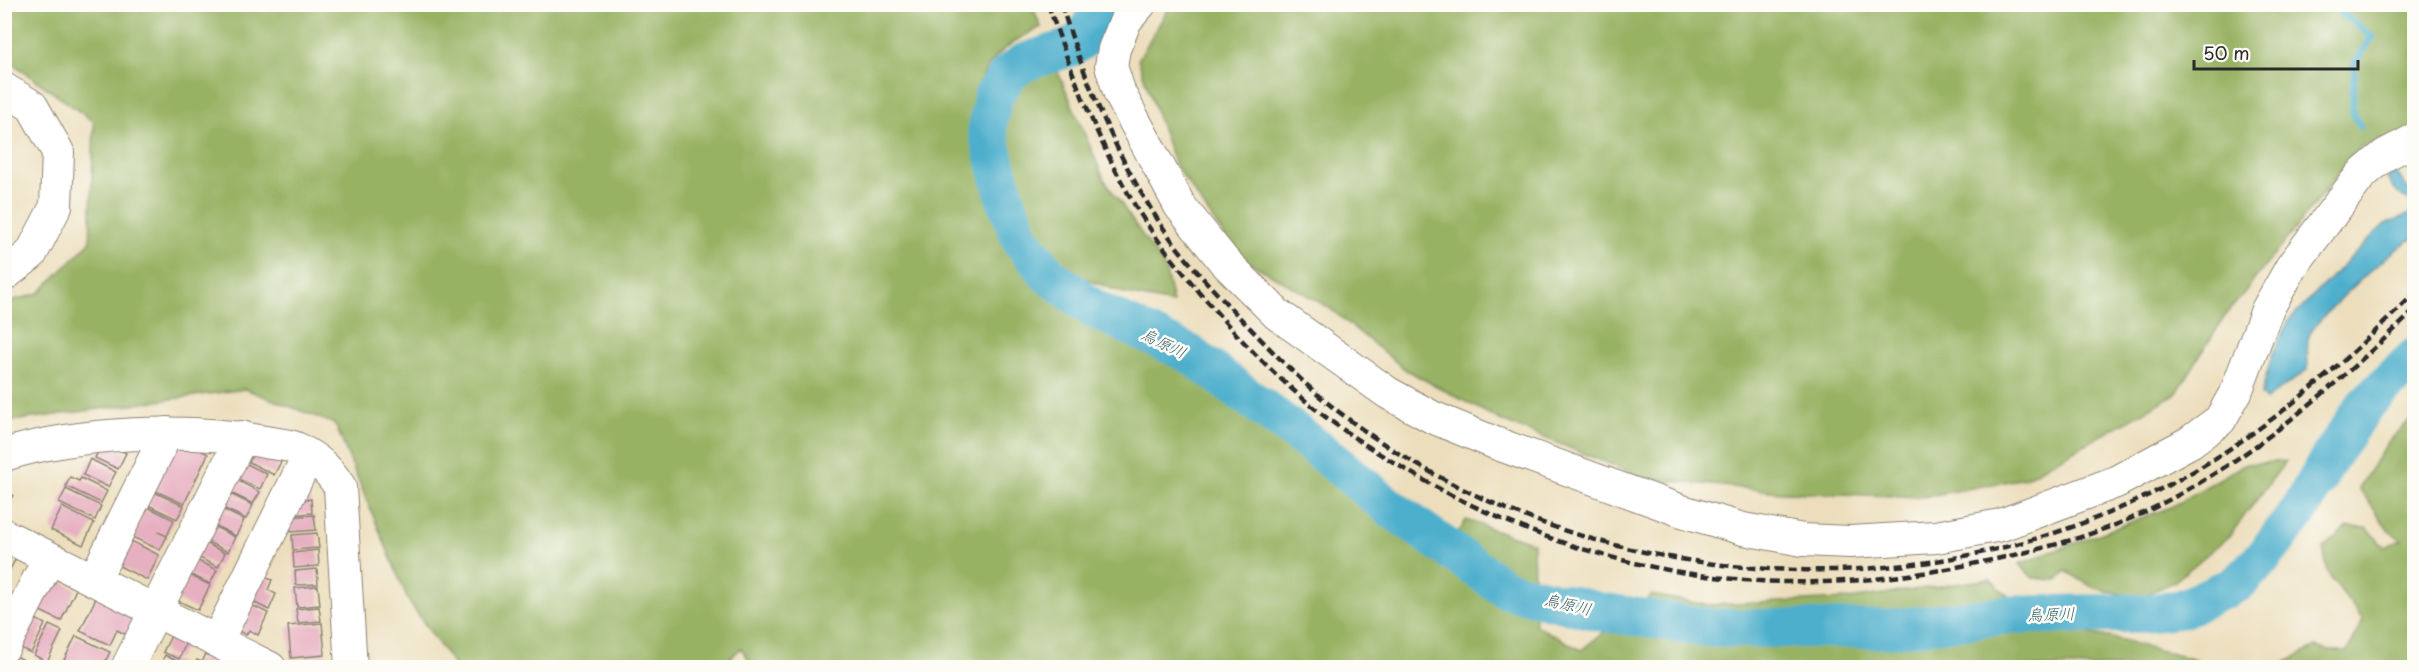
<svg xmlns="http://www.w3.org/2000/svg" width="2419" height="672" font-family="'Playpen Sans','Klee One',sans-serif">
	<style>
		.forest { fill: #98b263; stroke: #626e47; stroke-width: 1.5 }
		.water { fill: #4dafcc; stroke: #3c6d7c; stroke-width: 1.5 }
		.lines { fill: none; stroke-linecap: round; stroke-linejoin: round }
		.stream { stroke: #4dafcc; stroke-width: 7 }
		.river { stroke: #4dafcc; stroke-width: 39 }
		.building { fill: #e7b0c1 }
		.minor-casing { stroke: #8c8474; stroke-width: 34 }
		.minor { stroke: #fff; stroke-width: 32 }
		.rail { stroke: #2b2b2b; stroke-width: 4.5; stroke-dasharray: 9 4.5; stroke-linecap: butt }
		.labels { text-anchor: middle; stroke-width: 5; stroke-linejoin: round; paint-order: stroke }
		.water-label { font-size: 16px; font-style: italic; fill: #39606b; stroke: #fdfcf7 }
	</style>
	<rect width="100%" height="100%" fill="#fdfcf7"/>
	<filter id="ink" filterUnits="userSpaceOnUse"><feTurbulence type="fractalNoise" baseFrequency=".0167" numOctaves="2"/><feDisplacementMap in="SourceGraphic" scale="12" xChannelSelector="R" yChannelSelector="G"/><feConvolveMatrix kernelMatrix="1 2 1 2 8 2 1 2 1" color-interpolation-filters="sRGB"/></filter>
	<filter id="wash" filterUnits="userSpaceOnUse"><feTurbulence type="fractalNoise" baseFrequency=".008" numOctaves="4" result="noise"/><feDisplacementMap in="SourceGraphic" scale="24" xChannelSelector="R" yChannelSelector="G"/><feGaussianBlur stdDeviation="1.35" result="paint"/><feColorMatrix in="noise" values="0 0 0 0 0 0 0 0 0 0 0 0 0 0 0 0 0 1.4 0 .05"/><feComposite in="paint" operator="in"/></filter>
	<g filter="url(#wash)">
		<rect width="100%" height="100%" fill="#ecdebc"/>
		<g class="forest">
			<path d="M5,4L1032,5L1041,27C1018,38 986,56 981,84C979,93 981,104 982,113L998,107L1029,75L1055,65L1104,179L1165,268L1173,303L1126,294L1070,273L1052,297L1209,357L1308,428L1445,557L1466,520L1533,543L1535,625L1581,650L1652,595L1707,605L1849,599L1990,579L2036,622L2122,640L2221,667L754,668L741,648L722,667H455L409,602L335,424L245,389L12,421L5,412V303L39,293L90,242L94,122L5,58Z"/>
			<path d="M1171,4L2414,5V132L2361,146L2223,319L2176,394L2025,478L1924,497L1781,492L1644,478L1502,421L1406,370L1328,307L1238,256L1174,163L1138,60Z"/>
			<path d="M2414,416V667H2276L2316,647L2330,651H2347L2363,620L2328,573L2323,548L2347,527L2367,528L2384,547L2402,540L2390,532L2359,488L2387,443Z"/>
			<path d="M2286,461L2230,535L2175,581L2139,598L2094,588L2066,571L2057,580L2033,578L2019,564L2171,507L2245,464Z"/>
		</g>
		<g class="water">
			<path d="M2396,172L2414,197V201C2399,200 2395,190 2387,178Z"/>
			<path d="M2414,212V238C2397,244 2315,319 2309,336C2306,345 2308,359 2308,369L2266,400L2261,395L2272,355L2289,320L2372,236L2385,224Z"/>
		</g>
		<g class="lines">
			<g class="stream">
				<path d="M2330,4L2372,37L2355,63L2352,111L2360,127"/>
				<path d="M2412,201L2414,209"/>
			</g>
			<path class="river" d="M1104,4L1081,41L1069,48L1025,62L1009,73L993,96L987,129L1005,197L1021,240L1049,275L1094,309L1190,354L1309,442L1392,509L1507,590L1601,612L1712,628L1886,629L2007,615L2149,613L2182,609L2238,583L2265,555L2299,511L2330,457L2365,405L2414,358"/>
		</g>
		<g id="blocks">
			<g class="building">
				<path d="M179,440L208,454L184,504L154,490Z"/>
				<path d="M103,442L126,453L118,469L95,458Z"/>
				<path d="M257,446L283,458L274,475L249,462Z"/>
				<path d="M90,459L116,472L108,487L83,475Z"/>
				<path d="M239,460L267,474L260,489L232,476Z"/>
				<path d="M70,477L79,481L81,478L107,491L101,503L66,486Z"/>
				<path d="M231,477L260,492L253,504L225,490Z"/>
				<path d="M66,489L101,506L95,520L59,503Z"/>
				<path d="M4,490L13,495L4,512Z"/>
				<path d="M224,491L253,505L246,519L217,505Z"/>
				<path d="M154,492L184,506L177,519L148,505Z"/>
				<path d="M311,499L312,513L291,515L289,501Z"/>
				<path d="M146,506L174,520L167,536L158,532L167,536L160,550L130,536Z"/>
				<path d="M216,506L244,520L236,536L208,522Z"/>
				<path d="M62,507L94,523L83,545L51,530Z"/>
				<path d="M314,515L316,530L291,532L290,517Z"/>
				<path d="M207,523L235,537L228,552L200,538Z"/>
				<path d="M317,533L319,548L293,550L292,535Z"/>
				<path d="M198,539L225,553L218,567L191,554Z"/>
				<path d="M131,541L159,555L147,580L119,566Z"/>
				<path d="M4,550L17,556L4,581Z"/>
				<path d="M318,550L319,566L294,568L293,553Z"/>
				<path d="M194,559L217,570L210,584L187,573Z"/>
				<path d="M317,569L318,584L296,585L295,571Z"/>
				<path d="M187,574L210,585L198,610L174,599Z"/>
				<path d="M263,576L272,580L268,590L276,594L269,610L247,599Z"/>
				<path d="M54,578L76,589L61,621L38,610Z"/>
				<path d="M318,586L320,605L297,607L295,588Z"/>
				<path d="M98,594L138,613L127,635L117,630L110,645L80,631Z"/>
				<path d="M243,601L268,613L258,635L249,630L246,635L231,627Z"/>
				<path d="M319,607L321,621L298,623L296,609Z"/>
				<path d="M32,617L45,624L31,653L10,643Z"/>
				<path d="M322,623L325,655L291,658L288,626Z"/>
				<path d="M49,625L62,631L47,662L34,655Z"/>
				<path d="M172,634L187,641L179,659L163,652Z"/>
				<path d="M76,636L110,652L102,668H60Z"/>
				<path d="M207,652L223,659L219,668H193L197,660L202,662Z"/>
				<path d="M10,653L24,660L21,668H4Z"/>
				<path d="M165,655L182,664L180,668H159Z"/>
			</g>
		</g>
	</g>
	<g filter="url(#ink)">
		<use href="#blocks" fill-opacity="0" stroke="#8c8474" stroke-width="1.5"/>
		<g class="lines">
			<defs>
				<g id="minor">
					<path d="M1140,4L1126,20L1114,49L1111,66L1120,94L1180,206L1224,261L1277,314L1388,393L1432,417L1495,443L1682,511L1743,529L1803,540L1850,542L1936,537L2001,525L2116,482L2190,442L2220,420L2236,392L2267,310L2292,266L2361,175L2385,155L2414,140"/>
					<path d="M4,89L32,106L58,152L56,206L31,254L4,275"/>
					<path d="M4,455C77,432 190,427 265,442C275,444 287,444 296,448C317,459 327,467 340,487L351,668"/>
					<path d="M4,535L270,668"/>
					<path d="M94,580L167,433"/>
					<path d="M217,641L308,456"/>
					<path d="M4,647L49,558"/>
					<path d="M127,668L242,437"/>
				</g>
			</defs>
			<use href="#minor" class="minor-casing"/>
			<use href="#minor" class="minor"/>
			<g class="rail">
				<path d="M1048,4C1074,81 1112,180 1161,244C1202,298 1249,352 1300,396C1336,428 1379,454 1420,478C1590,575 1775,605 1967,565C2033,552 2103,535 2163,503C2258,454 2337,384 2414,311"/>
				<path d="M1061,4C1087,86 1119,164 1168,235C1191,267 1219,296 1246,324C1276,355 1305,386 1339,412C1562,584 1881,619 2136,501C2245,451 2329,377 2414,294"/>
			</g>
		</g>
	</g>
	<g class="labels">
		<g class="water-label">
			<text transform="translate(1164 343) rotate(26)" y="6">烏原川</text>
			<text transform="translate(1568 604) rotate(13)" y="6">烏原川</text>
			<text transform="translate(2051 614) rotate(-2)" y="6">烏原川</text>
		</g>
	</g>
	<rect width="2419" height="672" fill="none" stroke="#fdfcf7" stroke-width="24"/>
	<path d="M2194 60v9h164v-9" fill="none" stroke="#2b2b2b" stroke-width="3"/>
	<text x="2203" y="60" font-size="18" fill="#2b2b2b" stroke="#fdfcf7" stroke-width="4.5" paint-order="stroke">50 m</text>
</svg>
